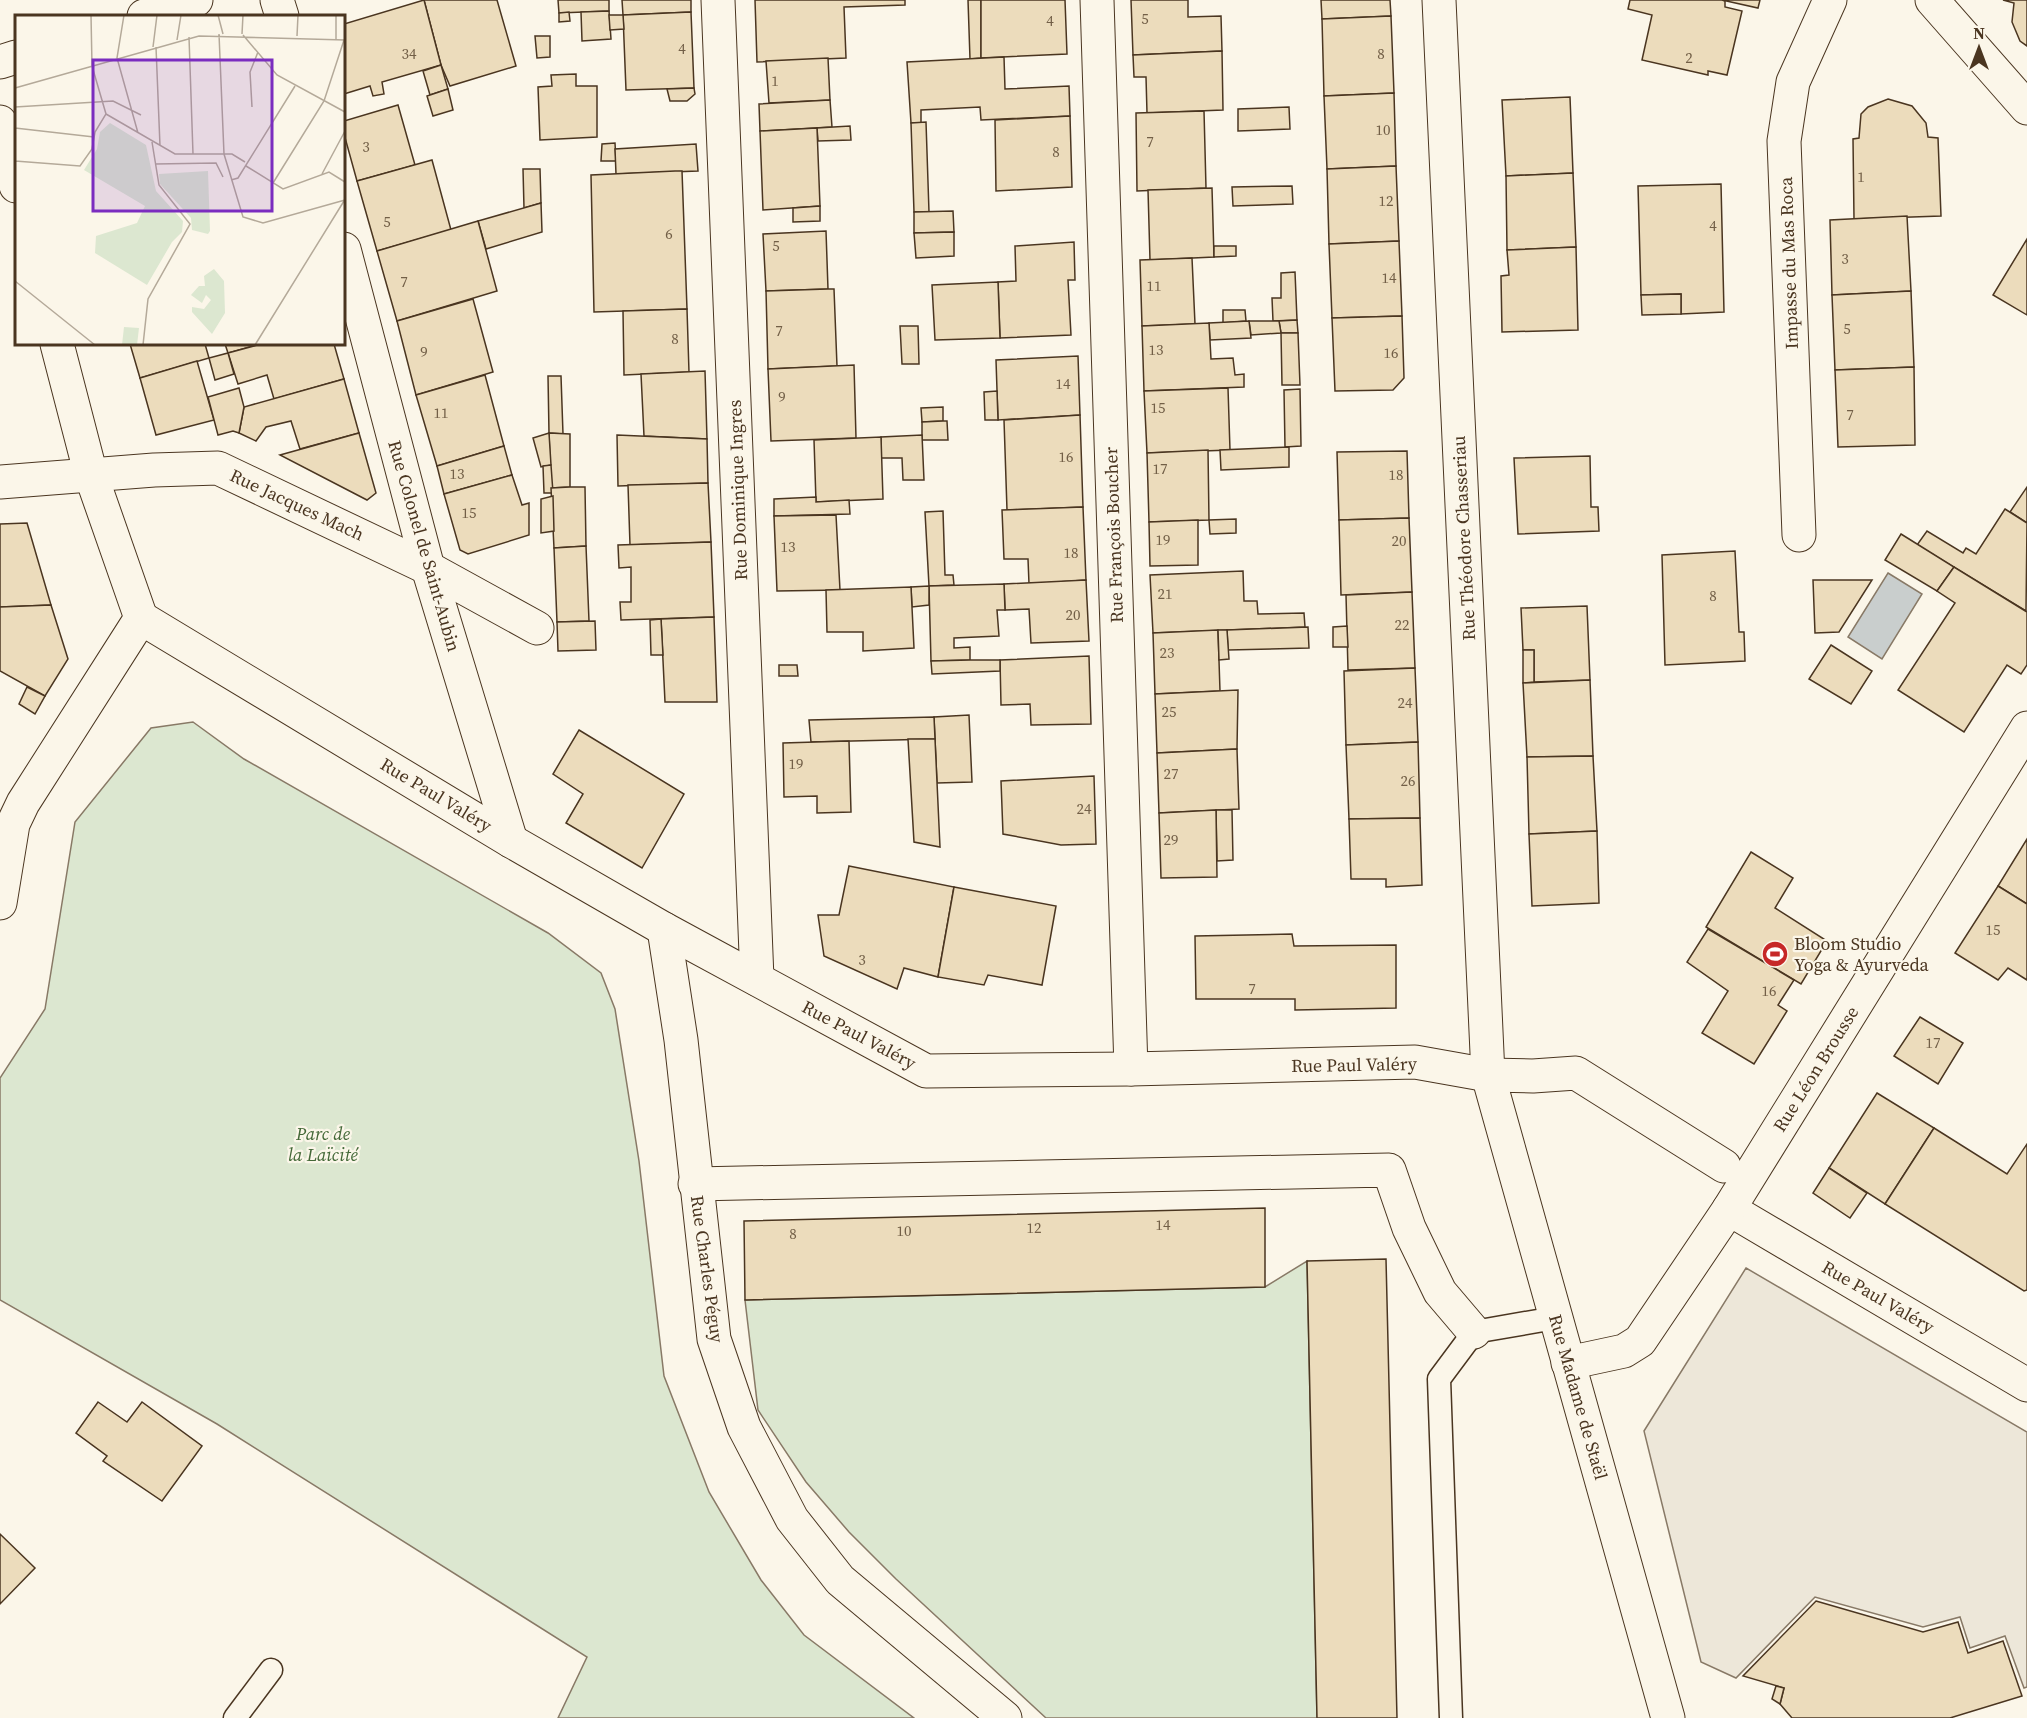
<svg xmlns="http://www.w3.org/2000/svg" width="2027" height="1718" font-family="'Source Serif 4',serif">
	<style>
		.green { fill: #dce7d0; stroke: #887966; stroke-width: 1.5 }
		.parking { fill: #ede7d9; stroke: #887966; stroke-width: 1.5 }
		.water { fill: #c9cecd; stroke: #887966; stroke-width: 1.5 }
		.building { fill: #ecdcbc; stroke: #4a3520; stroke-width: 1.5 }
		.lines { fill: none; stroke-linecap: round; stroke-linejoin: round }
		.lane-casing { stroke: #4a3520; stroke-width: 25 }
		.street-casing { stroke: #4a3520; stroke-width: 35 }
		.secondary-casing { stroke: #4a3520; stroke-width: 35 }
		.lane { stroke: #fbf6e9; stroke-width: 22 }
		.street { stroke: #fbf6e9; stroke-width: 33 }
		.secondary { stroke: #fbf6e9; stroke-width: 33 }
		.labels { text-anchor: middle; stroke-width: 4.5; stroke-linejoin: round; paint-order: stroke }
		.number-label { font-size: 15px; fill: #725f47 }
		.street-label { font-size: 18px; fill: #4a3520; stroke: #fbf6e9 }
		.poi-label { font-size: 18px; fill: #4a3520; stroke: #fbf6e9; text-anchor: start }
		.park-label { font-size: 18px; font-style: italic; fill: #436837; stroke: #fbf6e9 }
		.inset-road { fill: none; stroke: #b4a999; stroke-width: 1.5 }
		.view { fill: #7b2cbf; fill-opacity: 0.15; stroke: #7b2cbf; stroke-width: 3 }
		.inset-edge { fill: none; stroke: #4a3520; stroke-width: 3 }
	</style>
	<rect width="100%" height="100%" fill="#fbf6e9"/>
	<g class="green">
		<path d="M193,722L244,759L548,933L601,973L615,1009L639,1161L664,1376L709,1492L761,1580L804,1635L914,1718H558L587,1657L217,1424L0,1300V1078L45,1009L75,822L151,728Z"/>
		<path d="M1307,1261L1317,1718H1046L896,1579L849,1532L806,1482L758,1410L745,1300L1265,1287Z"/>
	</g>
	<path class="parking" d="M1746,1268L2027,1432V1687L2024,1688L2005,1636L1970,1648L1960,1617L1923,1627L1815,1597L1736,1678L1701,1662L1644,1431Z"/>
	<path class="water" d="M1888,573L1922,594L1882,659L1848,637Z"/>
	<g class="building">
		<path d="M424,0H497L516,66L450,86L441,65Z"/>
		<path d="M424,0L441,65L382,82L384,94L373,96L370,86L344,94V24Z"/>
		<path d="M558,0H609V11L559,13Z"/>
		<path d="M622,0H691V12L623,15Z"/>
		<path d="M755,0H905V5L844,7L846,58L757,62Z"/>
		<path d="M968,0H981V58L970,59Z"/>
		<path d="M981,0H1065L1067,54L981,58Z"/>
		<path d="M1131,0H1188V17L1221,16L1222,51L1133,55Z"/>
		<path d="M1321,0H1390L1391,16L1322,19Z"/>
		<path d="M1630,0H1722L1725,1V7L1742,11L1727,75L1708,71V75L1642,60L1652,15L1628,9Z"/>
		<path d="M1722,0H1760L1758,8Z"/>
		<path d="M2003,0H2027V46L2020,41L2012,22L2014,3Z"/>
		<path d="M609,11L611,39L582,41L581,12Z"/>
		<path d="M569,12L570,21L559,22V13Z"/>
		<path d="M691,12L694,88L626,90L623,15Z"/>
		<path d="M609,15H623L624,29L610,30Z"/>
		<path d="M1391,16L1394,93L1324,96L1322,19Z"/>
		<path d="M535,36H550V57L537,58Z"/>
		<path d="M1222,51L1223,110L1147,113L1146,77H1134L1133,55Z"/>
		<path d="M1004,57L1005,89L1069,86L1070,116L981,120L980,107L921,110V123H911L907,62Z"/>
		<path d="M828,58L830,100L769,103L766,61Z"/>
		<path d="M441,65L448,89L430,95L423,71Z"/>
		<path d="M576,74V86H597V137L540,140L538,87L552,86L551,75Z"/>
		<path d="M694,88L695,94L687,101H670L667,89Z"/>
		<path d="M448,89L453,110L433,116L427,96Z"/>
		<path d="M1394,93L1396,166L1327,169L1324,96Z"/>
		<path d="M1570,97L1573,173L1506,176L1502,100Z"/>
		<path d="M1888,99L1912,106L1926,123L1928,137L1938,138L1941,216L1854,219L1853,139L1859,138L1861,114L1868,107Z"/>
		<path d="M830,100L832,127L760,131L759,104Z"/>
		<path d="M398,105L415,165L357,181L344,134V121Z"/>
		<path d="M1289,107L1290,129L1238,131V109Z"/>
		<path d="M1204,111L1206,188L1137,191L1136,113Z"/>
		<path d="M1070,116L1072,187L996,191L995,120Z"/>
		<path d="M926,122L929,212H914L911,123Z"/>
		<path d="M850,126L851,140L818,141L817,128Z"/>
		<path d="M817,128L820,206L763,210L760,131Z"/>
		<path d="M615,143L616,161H601L602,144Z"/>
		<path d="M696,144L698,171L616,174L615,149Z"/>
		<path d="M432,160L451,230L377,251L357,181Z"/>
		<path d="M1396,166L1399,241L1329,244L1327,169Z"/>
		<path d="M523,169H540L541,203L524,208Z"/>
		<path d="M675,171H682L687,309L594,312L591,175Z"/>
		<path d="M1573,173L1576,247L1507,250L1506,176Z"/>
		<path d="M1721,184L1724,312L1681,314V294L1641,295L1638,186Z"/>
		<path d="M1292,186L1293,204L1233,206L1232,187Z"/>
		<path d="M1212,188L1214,257L1150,260L1148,190Z"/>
		<path d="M541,203L542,232L486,249L478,221Z"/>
		<path d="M820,206V221L793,222V208Z"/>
		<path d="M953,211L954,232L914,233V212Z"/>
		<path d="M1907,216L1911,291L1832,295L1830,220Z"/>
		<path d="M478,221L497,291L397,321L377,251Z"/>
		<path d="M826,231L828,289L766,291L763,234Z"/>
		<path d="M954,232V256L916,258L914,233Z"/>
		<path d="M2027,239V315L1993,295Z"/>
		<path d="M1399,241L1402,316L1332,318L1329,244Z"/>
		<path d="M1074,242L1075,280H1068L1071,335L1000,338L998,282L1016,281L1015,246Z"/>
		<path d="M1214,246H1236V256L1214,257Z"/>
		<path d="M1576,247L1578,330L1502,332L1501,276L1509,275L1507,250Z"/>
		<path d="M1192,258L1195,324L1142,326L1140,260Z"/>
		<path d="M1295,272L1297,320L1273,321L1272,298H1281V273Z"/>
		<path d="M998,282L1000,338L935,340L932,285Z"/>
		<path d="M828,289H834L837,366L768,369L766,291Z"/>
		<path d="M1911,291L1914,367L1835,370L1832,295Z"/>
		<path d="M1681,294V314L1642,315L1641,295Z"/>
		<path d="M473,299L493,372L416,395L397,321Z"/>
		<path d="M687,309L689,372L624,375L623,311Z"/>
		<path d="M1223,310H1245L1246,321L1223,323Z"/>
		<path d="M1402,316L1404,378L1393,390L1335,391L1332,318Z"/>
		<path d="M1297,320L1298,333H1281L1279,321Z"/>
		<path d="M1249,321H1279L1281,333L1251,335Z"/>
		<path d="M1249,321L1251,338L1210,340L1209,323Z"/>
		<path d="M1209,323L1211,359L1233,358L1235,375L1244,374V387L1144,391L1142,326Z"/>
		<path d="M900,326H918L919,364H902Z"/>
		<path d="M1281,333H1298L1300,385H1282Z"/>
		<path d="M130,344H205L209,358L140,378Z"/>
		<path d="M225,344H261L228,353Z"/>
		<path d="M261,344H334L344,379L274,399L267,375L238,384L228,353Z"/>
		<path d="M228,353L234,374L215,380L209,358Z"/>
		<path d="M1078,356L1080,415L998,420L996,360Z"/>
		<path d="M197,361L214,420L156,435L140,378Z"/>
		<path d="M854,365L856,438L771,441L768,369Z"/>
		<path d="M1914,367L1915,445L1838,447L1835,370Z"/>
		<path d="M705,371L707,439L644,436L641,374Z"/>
		<path d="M485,375L504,446L437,466L416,395Z"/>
		<path d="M548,376H561L563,434L549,433Z"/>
		<path d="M344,379L359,433L300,449L291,421L266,427L256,441L239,433L244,407Z"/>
		<path d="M239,388L244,407L239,433L233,431L218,435L208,397Z"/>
		<path d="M1228,388L1230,450L1147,453L1144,391Z"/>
		<path d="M1300,389L1301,446L1285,447L1284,390Z"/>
		<path d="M997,391L998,420H985L984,392Z"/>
		<path d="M943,407V421L922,422L921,408Z"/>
		<path d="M1080,415L1083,507L1007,510L1004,420Z"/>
		<path d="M943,421H947L948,440H922V422Z"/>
		<path d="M359,433L376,493L367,500L280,455Z"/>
		<path d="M549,433L570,434V487L551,488Z"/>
		<path d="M549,433L551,465L541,467L533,438Z"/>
		<path d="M617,435L707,439L708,483L618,486Z"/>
		<path d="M922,435L924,480H903L902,458H881V437Z"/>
		<path d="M881,437L883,499L816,502L814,440Z"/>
		<path d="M504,446L512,475L444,494L437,466Z"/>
		<path d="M1289,447V467L1221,470L1220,450Z"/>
		<path d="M1208,450L1209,520L1149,522L1147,453Z"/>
		<path d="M1407,451L1409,518L1339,520L1337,452Z"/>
		<path d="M1590,456L1591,507H1598L1599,531L1518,534L1514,458Z"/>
		<path d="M551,465L553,493H544L543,466Z"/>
		<path d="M512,475L522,505L529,503V535L468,554L460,550L444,494Z"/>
		<path d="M708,483L711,542L630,545L628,485Z"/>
		<path d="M570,487H585L586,546L554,548L551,488Z"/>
		<path d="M2027,487V523L2010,512Z"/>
		<path d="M553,496L554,531L541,533V499Z"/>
		<path d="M816,497V502L849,500L850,514L774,516V499Z"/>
		<path d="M1083,507L1086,580L1029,584L1028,559H1004L1002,510Z"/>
		<path d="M2005,509L2027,523L2026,611L1917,545L1927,531L1963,553L1966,548L1976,554Z"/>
		<path d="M943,511L945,575H953L954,585L929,586L925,512Z"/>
		<path d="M836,515L840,590L777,591L774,516Z"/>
		<path d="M1409,518L1412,592L1341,595L1339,520Z"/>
		<path d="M1236,519V533L1210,534L1209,520Z"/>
		<path d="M1198,520V565L1150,566L1149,522Z"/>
		<path d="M27,523L51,605L0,607V524Z"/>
		<path d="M1901,534L1954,567L1937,591L1885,560Z"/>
		<path d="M711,542L714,617L621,620L620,602H631V567L619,568L618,545Z"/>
		<path d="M586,546L589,621L557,622L554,548Z"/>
		<path d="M1735,551L1739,632H1744L1745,661L1665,665L1662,555Z"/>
		<path d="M1954,567L2027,612V665L2021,674L2007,665L1964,732L1898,690L1955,603L1937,591Z"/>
		<path d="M1243,571L1244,601H1257L1258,614L1304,613L1305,627L1153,633L1150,575Z"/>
		<path d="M1086,580L1089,641L1031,643L1029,609L1005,610L1004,584Z"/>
		<path d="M1813,580H1872L1839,632L1815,633Z"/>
		<path d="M1004,584L1005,610H997L999,636L954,638V648L970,647V660L931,661L929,586Z"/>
		<path d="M929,586V605L912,607L911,587Z"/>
		<path d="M911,587L914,648L863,651V632H827L826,590Z"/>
		<path d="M1412,592L1415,668L1348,670L1346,595Z"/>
		<path d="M51,605L68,659L45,696L0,671V607Z"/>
		<path d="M1587,606L1590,680L1534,682V650H1523L1521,608Z"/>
		<path d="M714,617L717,702H665L661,619Z"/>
		<path d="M661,619L663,655H651L650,620Z"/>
		<path d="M595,621L596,650L558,651L557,622Z"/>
		<path d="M1347,626L1348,647H1333V627Z"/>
		<path d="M1308,627L1309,648L1228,650L1227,630Z"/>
		<path d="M1218,630L1220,691L1155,694L1153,633Z"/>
		<path d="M1218,630H1227L1229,659L1219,660Z"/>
		<path d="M1831,645L1872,671L1851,704L1809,679Z"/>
		<path d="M1523,650H1534V682L1523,683Z"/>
		<path d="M1089,656L1091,724L1031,725L1030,704L1001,705L1000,660Z"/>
		<path d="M970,660H1000V671L932,674L931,661Z"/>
		<path d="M779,665H797L798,676H779Z"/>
		<path d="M1415,668L1418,742L1346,745L1344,671Z"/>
		<path d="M1590,680L1593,756L1527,757L1523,683Z"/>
		<path d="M27,687L45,696L35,714L19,704Z"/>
		<path d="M1238,690L1237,749L1157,753L1155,694Z"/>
		<path d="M969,715L972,782L937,783L934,717Z"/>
		<path d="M934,717L935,739L811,742L809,720Z"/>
		<path d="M579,730L684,794L642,868L566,823L583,794L553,774Z"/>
		<path d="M908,739H935L940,847L914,842Z"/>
		<path d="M849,741L851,812L817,813V796L784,797L783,743Z"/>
		<path d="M1418,742L1420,818L1349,819L1346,745Z"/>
		<path d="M1237,749L1239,809L1159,813L1157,753Z"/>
		<path d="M1593,756L1597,831L1529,834L1527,757Z"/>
		<path d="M1094,776L1096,844L1061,845L1003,834L1001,781Z"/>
		<path d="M1216,810H1232L1233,860L1217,861Z"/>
		<path d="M1216,810L1217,877L1161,878L1159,813Z"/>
		<path d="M1420,818L1422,885L1386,887V879H1351L1349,819Z"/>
		<path d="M1597,831L1599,903L1532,906L1529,834Z"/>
		<path d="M2027,839V904L1998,886Z"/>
		<path d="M1751,852L1793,878L1775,908L1827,941L1801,984L1706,927Z"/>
		<path d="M849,866L954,887L938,977L904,968L897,989L824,956L818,915H839Z"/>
		<path d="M1998,886L2027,904V980L2008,968L1998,980L1955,953Z"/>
		<path d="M954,887L1056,906L1042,985L988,975L984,985L938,977Z"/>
		<path d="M1708,929L1794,980L1778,1005L1787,1011L1754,1064L1702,1033L1728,991L1687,962Z"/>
		<path d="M1292,934L1294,946L1396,945V1008L1295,1010V999H1196L1195,936Z"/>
		<path d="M1920,1017L1963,1043L1938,1084L1894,1056Z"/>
		<path d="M1877,1093L1934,1128L1885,1204L1829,1168Z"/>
		<path d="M1934,1128L2007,1174L2027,1144V1290L2024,1291L1885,1204Z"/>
		<path d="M1829,1168L1867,1193L1850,1218L1813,1193Z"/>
		<path d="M1265,1208V1287L745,1300L744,1221Z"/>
		<path d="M1386,1259L1397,1718H1317L1307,1261Z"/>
		<path d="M98,1402L127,1422L142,1402L202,1446L162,1501L103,1461L107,1456L76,1433Z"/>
		<path d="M0,1534L35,1568L0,1604Z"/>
		<path d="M1816,1601L1923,1632L1958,1622L1968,1653L2003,1641L2022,1696L1950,1718H1792L1780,1704L1784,1688L1743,1676Z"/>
		<path d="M1776,1686L1784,1688L1780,1704L1772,1699Z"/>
	</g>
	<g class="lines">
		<defs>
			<g id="lane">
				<path d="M235,1718L271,1670"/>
				<path d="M1451,1718L1439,1379L1474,1332L1555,1318"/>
			</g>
			<g id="street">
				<path d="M277,0L282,16"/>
				<path d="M718,0L757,979"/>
				<path d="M1097,0L1131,1069"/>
				<path d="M1439,0L1488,1075L1668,1718"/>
				<path d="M0,122L16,186"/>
				<path d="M344,249L428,568L511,841"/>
				<path d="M0,482L154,470L218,468L428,568L537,628"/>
				<path d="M1799,535L1784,141L1793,82L1830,0"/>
				<path d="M141,618L511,841L664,929L926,1071L1131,1069L1415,1062L1488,1075L1533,1076L1576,1073L1724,1166"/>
				<path d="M0,903L13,824L23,803L141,618L91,475L57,344"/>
				<path d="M664,929L681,1040L714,1339L744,1427L792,1519L840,1580L1005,1718"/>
				<path d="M695,1184L1389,1170L1409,1228L1440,1292L1474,1332"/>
				<path d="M1729,1209L2027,1385"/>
				<path d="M1568,1363L1624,1351L1640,1341L1729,1209L2027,728"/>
			</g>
			<g id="secondary">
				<path d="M1932,0L2027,108"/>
				<path d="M144,16L196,0"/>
				<path d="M0,62L16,57"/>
			</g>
		</defs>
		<use href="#lane" class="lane-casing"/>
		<use href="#street" class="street-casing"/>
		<use href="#secondary" class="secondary-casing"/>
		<use href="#lane" class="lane"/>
		<use href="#street" class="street"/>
		<use href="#secondary" class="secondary"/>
	</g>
	<defs>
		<symbol id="stadium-disc" viewBox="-11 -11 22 22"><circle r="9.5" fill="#c62828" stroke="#fbf6e9"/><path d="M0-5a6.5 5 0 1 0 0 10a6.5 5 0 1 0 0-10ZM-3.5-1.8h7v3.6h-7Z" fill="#fff"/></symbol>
	</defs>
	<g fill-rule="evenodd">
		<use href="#stadium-disc" x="1760" y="939" width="30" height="30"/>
	</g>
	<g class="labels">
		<g class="number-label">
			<text x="1145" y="24">5</text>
			<text x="1050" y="26">4</text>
			<text x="682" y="54">4</text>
			<text x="409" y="59">34</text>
			<text x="1381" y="59">8</text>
			<text x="1689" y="63">2</text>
			<text x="775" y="86">1</text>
			<text x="1383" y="135">10</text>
			<text x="1150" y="147">7</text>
			<text x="366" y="152">3</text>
			<text x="1056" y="157">8</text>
			<text x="1861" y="182">1</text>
			<text x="1386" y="206">12</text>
			<text x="387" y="227">5</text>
			<text x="1713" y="231">4</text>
			<text x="669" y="239">6</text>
			<text x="776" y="251">5</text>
			<text x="1845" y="264">3</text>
			<text x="1389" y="283">14</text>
			<text x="404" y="287">7</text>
			<text x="1154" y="291">11</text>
			<text x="1847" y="334">5</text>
			<text x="779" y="336">7</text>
			<text x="675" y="344">8</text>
			<text x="1156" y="355">13</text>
			<text x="424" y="357">9</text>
			<text x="1391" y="358">16</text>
			<text x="1063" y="389">14</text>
			<text x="782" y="402">9</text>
			<text x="1158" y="413">15</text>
			<text x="441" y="418">11</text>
			<text x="1850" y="420">7</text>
			<text x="1066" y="462">16</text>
			<text x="1160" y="474">17</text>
			<text x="457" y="479">13</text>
			<text x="1396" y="480">18</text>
			<text x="469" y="518">15</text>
			<text x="1163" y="545">19</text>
			<text x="1399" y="546">20</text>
			<text x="788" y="552">13</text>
			<text x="1071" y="558">18</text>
			<text x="1165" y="599">21</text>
			<text x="1713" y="601">8</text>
			<text x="1073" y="620">20</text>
			<text x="1402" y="630">22</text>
			<text x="1167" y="658">23</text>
			<text x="1405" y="708">24</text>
			<text x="1169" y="717">25</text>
			<text x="796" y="769">19</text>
			<text x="1171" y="779">27</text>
			<text x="1408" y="786">26</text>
			<text x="1084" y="814">24</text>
			<text x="1171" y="845">29</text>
			<text x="1993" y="935">15</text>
			<text x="862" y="965">3</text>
			<text x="1252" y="994">7</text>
			<text x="1769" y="996">16</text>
			<text x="1933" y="1048">17</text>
			<text x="1163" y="1230">14</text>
			<text x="1034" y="1233">12</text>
			<text x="904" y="1236">10</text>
			<text x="793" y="1239">8</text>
		</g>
		<g class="street-label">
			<text transform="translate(1789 263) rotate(-92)" y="6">Impasse du Mas Roca</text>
			<text transform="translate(738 490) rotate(-92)" y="6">Rue Dominique Ingres</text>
			<text transform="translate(297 505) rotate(25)" y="6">Rue Jacques Mach</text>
			<text transform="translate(1114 535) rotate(-92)" y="6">Rue François Boucher</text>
			<text transform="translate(1464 538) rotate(-93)" y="6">Rue Théodore Chasseriau</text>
			<text transform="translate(424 546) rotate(74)" y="6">Rue Colonel de Saint-Aubin</text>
			<text transform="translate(436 795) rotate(31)" y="6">Rue Paul Valéry</text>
			<text transform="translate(859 1035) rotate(28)" y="6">Rue Paul Valéry</text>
			<text transform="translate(1354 1065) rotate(-1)" y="6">Rue Paul Valéry</text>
			<text transform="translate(1816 1069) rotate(-58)" y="6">Rue Léon Brousse</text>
			<text transform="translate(707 1269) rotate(82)" y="6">Rue Charles Péguy</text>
			<text transform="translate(1878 1297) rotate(30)" y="6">Rue Paul Valéry</text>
			<text transform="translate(1578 1397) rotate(74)" y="6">Rue Madame de Staël</text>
		</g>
		<g class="poi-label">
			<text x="1794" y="950">Bloom Studio<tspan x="1794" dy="21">Yoga &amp; Ayurveda</tspan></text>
		</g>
		<g class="park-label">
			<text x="323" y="1140">Parc de<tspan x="323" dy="21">la Laïcité</tspan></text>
		</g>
	</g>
	<g transform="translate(15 15)">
		<rect width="330" height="330" fill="#fbf6e9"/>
		<path d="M95,108L131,130L141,176L168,206L167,217L157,227L132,270L80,238L81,221L122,208L130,191L69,155L82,134L85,117ZM193,156L195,216L193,219L177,215L176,203L145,169L144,159ZM199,254L209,266L210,298L197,319L177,297V292L189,294L196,285L191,280L187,288L176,280L184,271H190L189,261ZM109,312L124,313L122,330H107Z" fill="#dce7d0"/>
		<path class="inset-road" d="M109,0L102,43L123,118M203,0L208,19M204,19L209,139L228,202L248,208L330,185M227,19L228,0M228,20L262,60L330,97M282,21L283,0M174,22L178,139M321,24V0M162,25L166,0M138,32L142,0M141,32L145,131M0,73L184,21L330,25M0,92L98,86L126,100M237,92L235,57L243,37M91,99L160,139H217L230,147M0,111V148M0,113L79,122M0,146L65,151L77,134L80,117L91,99L77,51L76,0M140,149L201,148L208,162M231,151L268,174L314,157L330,167M307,159L330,116M216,165L223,163L280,71M258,168L309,86L329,25M0,266L80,330M128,330L133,284L175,209L144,170L137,127M240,330L329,186"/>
		<path class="view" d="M78,45H257V196H78Z"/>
		<rect width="330" height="330" class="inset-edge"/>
	</g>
	<g transform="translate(1979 48)" stroke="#fbf6e9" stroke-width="4.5" paint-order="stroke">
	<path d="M0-4.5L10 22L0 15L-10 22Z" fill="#4a3520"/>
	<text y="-9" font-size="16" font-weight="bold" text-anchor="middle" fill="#4a3520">N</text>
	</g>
</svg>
